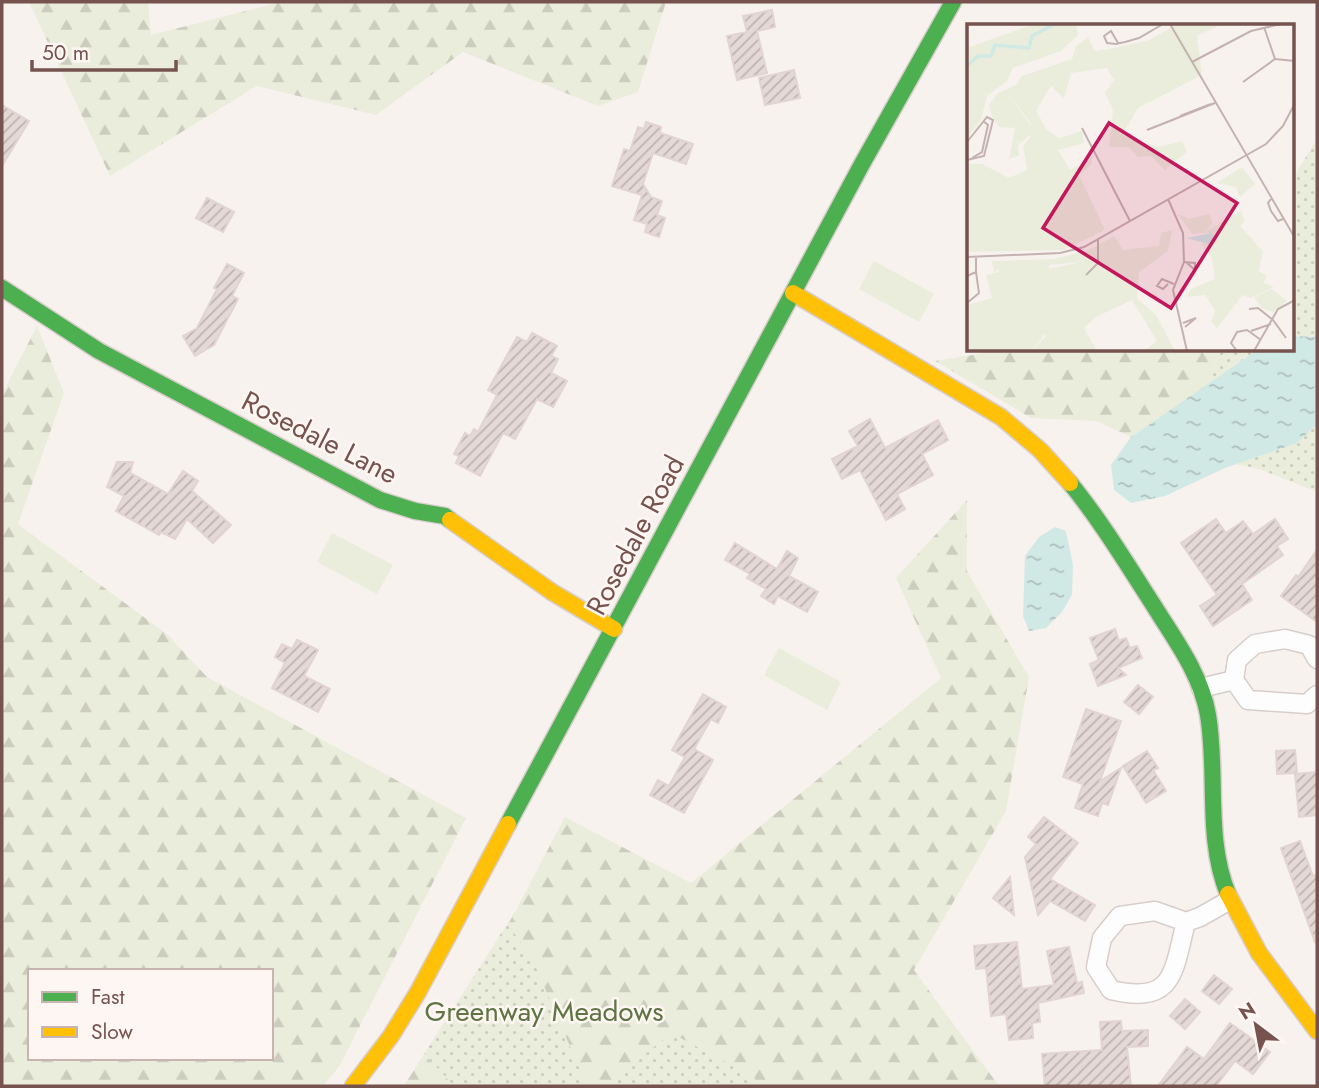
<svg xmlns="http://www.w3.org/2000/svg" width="1319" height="1088" font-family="Jost,sans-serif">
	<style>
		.green { fill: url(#green-dots) }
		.forest { fill: url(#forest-firs); fill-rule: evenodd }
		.pitch { fill: #eaeddb }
		.water { fill: url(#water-ripples) }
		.building { fill: url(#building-hatch); stroke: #e1d4d1; stroke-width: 2 }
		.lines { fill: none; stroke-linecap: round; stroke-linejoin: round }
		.street-casing { stroke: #d7cecb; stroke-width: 21 }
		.fast-casing { stroke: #d8cdcb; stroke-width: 19 }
		.slow-casing { stroke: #d8cdcb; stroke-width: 19 }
		.street { stroke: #fefdfd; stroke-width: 18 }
		.fast { stroke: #4caf50; stroke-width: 16 }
		.slow { stroke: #ffc107; stroke-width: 16 }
		.labels { text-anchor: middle; stroke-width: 5; stroke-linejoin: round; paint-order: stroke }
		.street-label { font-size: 28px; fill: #76534f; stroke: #fef6f2 }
		.park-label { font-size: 28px; fill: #5f7544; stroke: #fef6f2 }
		.inset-river { fill: none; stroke: #d1e9e5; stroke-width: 3.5 }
		.inset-road { fill: none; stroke: #c4b2af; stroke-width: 2 }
		.view { fill: #c2185b; fill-opacity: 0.15; stroke: #c2185b; stroke-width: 3.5 }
		.inset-edge { fill: none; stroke: #76534f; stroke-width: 3.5 }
	</style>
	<defs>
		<pattern id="green-dots" width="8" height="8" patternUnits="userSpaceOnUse" patternTransform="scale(1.75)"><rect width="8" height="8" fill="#eaeddb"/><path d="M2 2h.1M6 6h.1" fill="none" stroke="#cccdbe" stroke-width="1.8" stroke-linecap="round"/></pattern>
		<pattern id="forest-firs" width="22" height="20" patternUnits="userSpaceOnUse" patternTransform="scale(1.75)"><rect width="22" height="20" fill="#eaeddb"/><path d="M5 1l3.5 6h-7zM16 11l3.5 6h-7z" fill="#cccdbe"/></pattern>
		<pattern id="water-ripples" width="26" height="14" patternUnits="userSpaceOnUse" patternTransform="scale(1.75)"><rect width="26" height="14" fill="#d1e9e5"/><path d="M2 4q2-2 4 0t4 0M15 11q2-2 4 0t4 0" fill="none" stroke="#aebfbc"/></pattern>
		<pattern id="building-hatch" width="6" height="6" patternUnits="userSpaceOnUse" patternTransform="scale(1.75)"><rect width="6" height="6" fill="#e5d9d6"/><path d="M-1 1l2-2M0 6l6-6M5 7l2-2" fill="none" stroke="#beb3b0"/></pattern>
	</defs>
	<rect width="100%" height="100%" fill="#f8f2ef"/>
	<g class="green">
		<path d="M1317,139V337L1293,336V178Z"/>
		<path d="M1219,350H1257L1211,382Z"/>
		<path d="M1317,424V492L1262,470L1236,464L1297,443Z"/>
		<path d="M516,910L852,1086H454L424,1054Z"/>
	</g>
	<g class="forest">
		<path d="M29,2H148L151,35L280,2H666L638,92L598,106L463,52L376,115L257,86L110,176Z"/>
		<path d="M37,326L64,393L18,524L168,635L207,677L466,818L340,1065L323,1086H2V394ZM30,971H271V1058H30Z"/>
		<path d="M1003,350H1219L1211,382L1131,437L1096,421L1031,418L935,361Z"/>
		<path d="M967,500V571L1029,677L1006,811L914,970L999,1086H758L754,1077L671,1033L608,1085L587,1086L531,956L508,925L565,817L691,883L941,678L896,578Z"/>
		<path d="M424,1054L454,1086H404Z"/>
	</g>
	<g class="pitch">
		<path d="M874,261L934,294L919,322L859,289Z"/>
		<path d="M332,533L393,565L377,594L317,562Z"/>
		<path d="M779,648L841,682L827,710L764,675Z"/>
	</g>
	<g class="water">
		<path d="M1293,336L1317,337V424L1297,443L1225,468L1165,496L1131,503L1114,490L1111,465L1131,437L1257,350H1293Z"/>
		<path d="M1055,527L1066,531L1073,565L1072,595L1062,612L1046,628L1029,631L1023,616L1025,556L1039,537Z"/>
	</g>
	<g class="building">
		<path d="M772,10L775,27L757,31L767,73L737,80L727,36L747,32L743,16Z"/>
		<path d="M794,70L800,98L765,105L759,78Z"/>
		<path d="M2,105L29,121L2,166Z"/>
		<path d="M646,122L661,127L660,133L693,144L686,164L653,153L643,184L651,197L662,201L657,215L665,218L659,237L645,232L647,224L634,220L642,195L612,186L624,149L630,151L638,127L644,129Z"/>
		<path d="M207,198L234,212L223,232L196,218Z"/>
		<path d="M227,264L244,273L232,296L238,299L214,345L195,356L183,336L197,328L217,289L214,288Z"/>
		<path d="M532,333L557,346L551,356L558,359L551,373L567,381L553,407L537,399L515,439L503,433L480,476L456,463L459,456L454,454L465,433L470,436L474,429L478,432L497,395L488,390L517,337L527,342Z"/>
		<path d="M870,419L885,448L938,420L948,440L922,454L933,475L897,494L905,509L886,520L860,470L842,479L832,459L858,446L849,431Z"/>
		<path d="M117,462H133L130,473L168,494L183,471L198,481L192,491L231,525L213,543L187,519L175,539L161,532L159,535L116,511L124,496L107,487Z"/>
		<path d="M1216,519L1226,533L1243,521L1253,534L1275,519L1288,539L1277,546L1283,555L1242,584L1252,600L1213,626L1200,606L1217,595L1181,543Z"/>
		<path d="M735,543L777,569L787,551L798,558L789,576L818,592L807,612L778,596L774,604L761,596L766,589L747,578L750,574L725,560Z"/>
		<path d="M1317,550V622L1281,596L1296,575L1298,577Z"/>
		<path d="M1115,629L1119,641L1126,638L1130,648L1137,646L1142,658L1118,668L1126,675L1098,686L1090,664L1099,660L1090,638Z"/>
		<path d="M297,640L318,650L304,676L330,689L318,712L272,688L285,663L275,657L282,644L292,649Z"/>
		<path d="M1138,685L1153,697L1139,714L1124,702Z"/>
		<path d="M703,694L726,707L718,723L711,719L694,749L713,760L684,813L650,795L658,780L669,786L685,757L672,750Z"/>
		<path d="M1086,709L1121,721L1100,781L1121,768L1108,805L1102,803L1098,816L1075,808L1083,784L1063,777Z"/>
		<path d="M1295,750L1297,773L1277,774L1276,751Z"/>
		<path d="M1147,751L1158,768L1153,770L1166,791L1146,803L1123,766Z"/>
		<path d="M1317,772V815L1299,817L1295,774Z"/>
		<path d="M1044,817L1078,843L1050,879L1095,905L1085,921L1050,901L1038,915L1025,857L1036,844L1028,837Z"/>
		<path d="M1300,841L1313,876L1317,875V941L1315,942L1281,848Z"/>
		<path d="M1010,877L1014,915L993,898Z"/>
		<path d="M1017,942L1022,989L1054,985L1047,951L1069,947L1077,983L1082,982L1084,993L1038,1003L1040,1022L1032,1023L1033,1038L1009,1040L1006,1014L991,1016L986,968L976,969L974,946Z"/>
		<path d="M1214,975L1232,989L1219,1004L1202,991Z"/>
		<path d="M1185,999L1200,1012L1185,1029L1170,1016Z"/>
		<path d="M1121,1021L1122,1031L1148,1030V1046L1127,1047L1131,1086H1045L1042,1054L1102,1050L1100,1022Z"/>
		<path d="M1230,1023L1270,1052L1253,1074L1235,1061L1216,1086H1158L1187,1047L1204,1059Z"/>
	</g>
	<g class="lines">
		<defs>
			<g id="street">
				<path d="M1317,659L1309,645L1285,639L1255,644L1237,660L1234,680L1248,700L1307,704L1317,695"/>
				<path d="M1201,688L1234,680"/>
				<path d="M1186,922C1173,972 1175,1005 1111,990L1096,967L1102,938L1120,916L1155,911L1186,922L1200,917L1230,900"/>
			</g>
			<g id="fast">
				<path d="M2,288L99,351L380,500L415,511L445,516L450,520"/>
				<path d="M1070,483C1101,521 1127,564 1154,606C1175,640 1201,674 1208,715C1218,774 1205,838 1228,894"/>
				<path d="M508,824L862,164L953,2"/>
			</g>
			<g id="slow">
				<path d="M793,293L1001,417L1040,450L1070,483"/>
				<path d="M450,520L552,592L614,629"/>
				<path d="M1228,894L1259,953L1317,1031"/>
				<path d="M353,1086L391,1036L418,992L508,824"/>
			</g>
		</defs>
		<use href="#street" class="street-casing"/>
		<use href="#fast" class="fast-casing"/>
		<use href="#slow" class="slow-casing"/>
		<use href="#street" class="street"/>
		<use href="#fast" class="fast"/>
		<use href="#slow" class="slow"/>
	</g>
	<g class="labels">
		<g class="street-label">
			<text transform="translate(320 437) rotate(27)" y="10">Rosedale Lane</text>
			<text transform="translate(635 535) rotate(-62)" y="10">Rosedale Road</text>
		</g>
		<g class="park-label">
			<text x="544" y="1021">Greenway Meadows</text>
		</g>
	</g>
	<g transform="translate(967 24)">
		<rect width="327" height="327" fill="#f8f2ef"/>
		<path d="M41,69L64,102V110L51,121L52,132L42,135L48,104L32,103L25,92ZM275,143L288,160L273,173L269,163L250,159ZM274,187L278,197L273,202L296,227L292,247L300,252L296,259L307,263L283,274L275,271L248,287L238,271L220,273L224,265L248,255L245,234L234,219L241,220L244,209H236ZM137,218L163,263L133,277L113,308L121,327H104L99,317L77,311L64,327H0V281L25,274L19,251L32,248L31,244L62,242L66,248L115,238L119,227Z" fill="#eaeddb"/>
		<path d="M67,0H109L111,11L94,27L46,44L40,57L20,72L14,96L0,113V24ZM210,0H255L230,12L235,51L171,84L155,111L191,123L215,117L220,128L198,146L184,132L171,133L162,123H142L146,87L138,68L147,56L140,44L104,49L97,75L84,62L69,87L80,106L92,114L115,107L117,119L91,126L103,146L126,133L124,141L112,151L138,206L97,226L0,228V140H15L42,154L60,146L56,122L63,113L64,100L41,69L25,92L22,81L31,69L49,61L55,52L105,35L109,22L121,13L128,27L142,25L182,16ZM211,190L222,195L242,190L246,200L236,209L225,210ZM205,206L201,227L172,248L170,274L189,291L208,327H177L190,317L165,276L129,293L117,304L130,327H121L115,313L100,317L104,327H64L90,301L148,265L150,249L144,240H133L135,219L147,212L156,226L192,222L194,209ZM119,227L115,238L82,241L81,253L68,258L62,242L32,244L27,249L25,237L86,235ZM305,265L320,277L306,288L295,284L287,273ZM275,270L272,276L250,304L244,298L248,287Z" fill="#eaeddb"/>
		<path d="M244,209L251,217L241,220L220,214Z" fill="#d1e9e5"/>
		<path class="inset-river" d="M0,42L11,32H24L28,21L62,24L65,12L88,0"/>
		<path class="inset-road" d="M203,0L328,214M297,3L308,35M151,19L144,7L137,12L140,19L149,20L153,19L158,18L172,14L196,0M225,38L284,7L314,0M276,58L308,35L328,37M213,92L244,80M208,95L180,106L248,79M115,104L163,197M0,118L20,93L26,96L17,132L0,136M5,134L15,128L21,101L16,97M201,175L216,209L217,238L206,266L220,327M304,175L301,179L304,187L311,197L316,195M0,233L93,229L117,223L299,120L316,102L328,79M217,238L228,239V246L220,239M119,251L131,239V216M0,252L9,248V232M201,260L196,265L190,262L195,255L207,260M0,279L12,269L9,248M282,285L291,284L306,296L319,314M216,299L229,294L218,303M284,307L304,300M270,327L264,319L270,308L280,306L294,316M287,327L311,285L328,276"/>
		<path class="view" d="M142,99L270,179L204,284L76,204Z"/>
		<rect width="327" height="327" class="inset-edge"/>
	</g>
	<rect width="1319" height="1088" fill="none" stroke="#76534f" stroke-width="7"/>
	<rect x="28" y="969" width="245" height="91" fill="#fef6f2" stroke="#c8b5b1" stroke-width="2"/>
	<rect x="42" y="992" width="35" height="10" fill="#4caf50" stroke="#c8b5b1" stroke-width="2"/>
	<text x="91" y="1004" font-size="21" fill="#76534f">Fast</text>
	<rect x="42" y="1027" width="35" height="10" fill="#ffc107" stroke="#c8b5b1" stroke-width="2"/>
	<text x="91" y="1039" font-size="21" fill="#76534f">Slow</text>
	<g transform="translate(1256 1025) rotate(328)" stroke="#fef6f2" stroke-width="5" paint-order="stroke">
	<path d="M0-5L12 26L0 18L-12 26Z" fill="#76534f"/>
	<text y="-10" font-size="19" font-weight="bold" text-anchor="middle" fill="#76534f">N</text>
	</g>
	<path d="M32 60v10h144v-10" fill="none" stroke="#76534f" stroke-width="3.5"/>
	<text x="42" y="60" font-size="21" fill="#76534f" stroke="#fef6f2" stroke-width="5" paint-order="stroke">50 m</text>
</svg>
